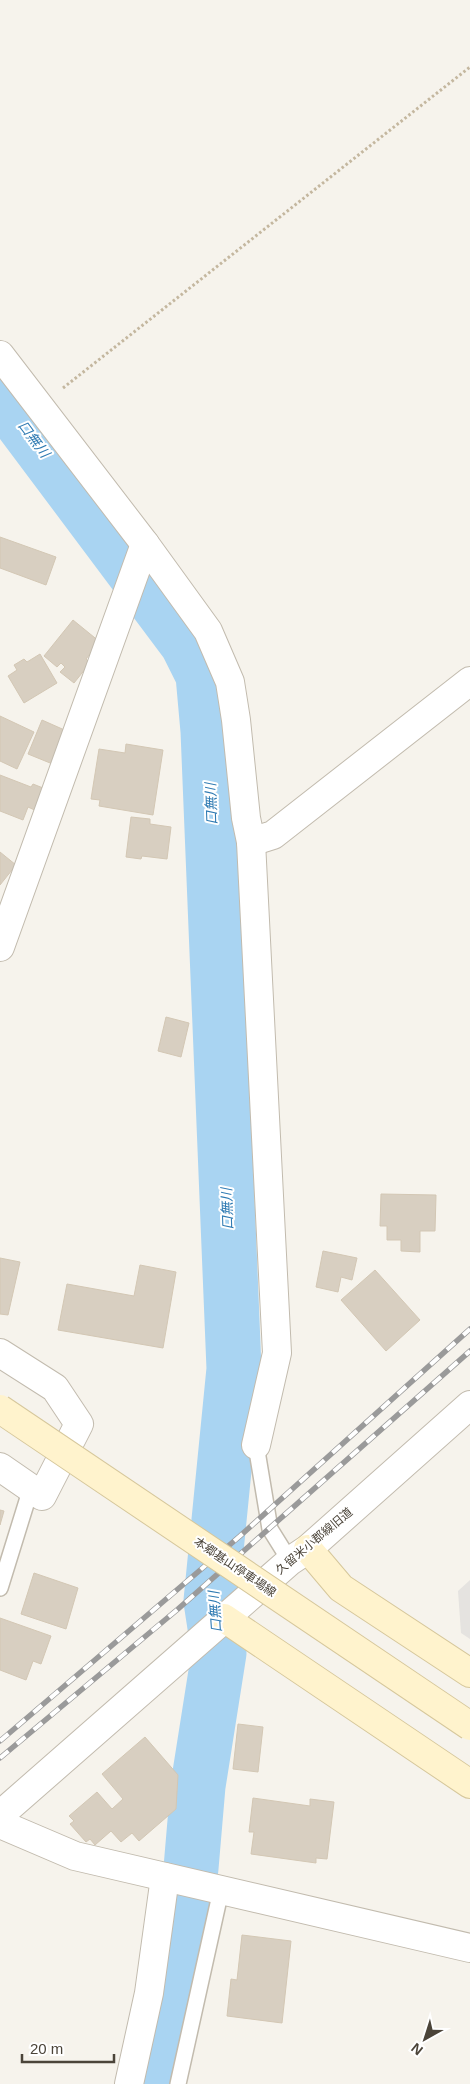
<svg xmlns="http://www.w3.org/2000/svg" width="470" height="2084" font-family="Arial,'Noto Sans JP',sans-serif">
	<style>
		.parking { fill: #e5e3e0 }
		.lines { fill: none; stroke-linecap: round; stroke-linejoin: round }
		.river { stroke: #a9d4f2; stroke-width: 55 }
		.building { fill: #d8cfc1; stroke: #d3c7b4 }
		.service-casing { stroke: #c2bbae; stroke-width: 18 }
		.minor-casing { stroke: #c2bbae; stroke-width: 30 }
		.tertiary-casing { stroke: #c2bbae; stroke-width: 30 }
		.secondary-casing { stroke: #d6c79b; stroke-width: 30 }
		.path { stroke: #c4b79f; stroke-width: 3; stroke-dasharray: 2.5 2.5; stroke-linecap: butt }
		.service { stroke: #fff; stroke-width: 15 }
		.minor { stroke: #fff; stroke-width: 28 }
		.tertiary { stroke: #fff; stroke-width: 28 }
		.secondary { stroke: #fff3cd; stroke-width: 28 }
		.rail-casing { stroke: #9a9a9a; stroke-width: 5.5 }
		.rail { stroke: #fff; stroke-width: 4; stroke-dasharray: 11; stroke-linecap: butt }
		.secondary-bridge-casing { stroke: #d6c79b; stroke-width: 30; stroke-linecap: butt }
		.secondary-bridge { stroke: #fff3cd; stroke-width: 28 }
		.labels { text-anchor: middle; stroke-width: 4; stroke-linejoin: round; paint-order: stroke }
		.street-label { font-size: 12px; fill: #4b4439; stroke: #fff }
		.water-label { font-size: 14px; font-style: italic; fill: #2e7ab2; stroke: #fff }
	</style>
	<rect width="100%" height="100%" fill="#f6f3ec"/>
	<path class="parking" d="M470,1580V1639L461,1633L458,1591Z"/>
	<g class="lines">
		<path class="river" d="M0,393L187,643L203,675L208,731L234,1369L211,1601L219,1653L198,1786L191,1868L175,1987L153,2084"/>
	</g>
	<g class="building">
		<path d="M0,537L56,557L46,585L0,568Z"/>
		<path d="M73,620L100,642L86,659L90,663L74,683L60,672L65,667L61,663L57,667L44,656Z"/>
		<path d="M40,654L57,683L24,703L8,676L17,670L14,665L24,659L27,662Z"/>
		<path d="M0,716L34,732L17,769L0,761Z"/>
		<path d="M42,720L69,732L55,765L28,754Z"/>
		<path d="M126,744L163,750L153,815L99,806L100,800L91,799L99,749L125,753Z"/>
		<path d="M0,775L31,787L33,784L48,790L39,812L28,807L23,820L0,811Z"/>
		<path d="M131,817L150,819V824L171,827L167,859L142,856L141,859L126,857Z"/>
		<path d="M0,852L16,865L0,885Z"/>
		<path d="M166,1017L189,1023L181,1057L158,1051Z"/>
		<path d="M381,1194L436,1195L435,1231H420V1252L401,1251V1240H387V1226H380Z"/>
		<path d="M323,1251L357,1258L352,1280L341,1277L338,1292L316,1287Z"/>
		<path d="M0,1258L20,1262L8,1315L0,1314Z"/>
		<path d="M140,1265L176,1272L163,1348L58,1330L67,1284L134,1296Z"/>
		<path d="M375,1270L420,1320L386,1351L341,1300Z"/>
		<path d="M0,1510L4,1511L0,1525Z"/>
		<path d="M34,1573L78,1588L66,1629L21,1614Z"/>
		<path d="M0,1618L51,1636L41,1664L33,1661L26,1680L0,1670Z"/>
		<path d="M238,1724L263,1727L258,1772L233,1769Z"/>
		<path d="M145,1737L178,1775L176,1809L139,1841L132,1833L121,1842L111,1831L95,1845L90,1839L86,1842L70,1824L74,1821L69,1816L97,1792L112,1809L123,1799L102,1774Z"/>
		<path d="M253,1798L310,1806V1799L334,1802L327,1859L316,1858V1863L251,1854L254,1832H249Z"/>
		<path d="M242,1935L291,1941L282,2023L227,2016L231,1979L237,1980Z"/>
	</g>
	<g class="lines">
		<defs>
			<g id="service">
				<path d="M256,1445L270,1529L290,1561"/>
				<path d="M0,1588L31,1488"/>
				<path d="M178,2084L221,1890"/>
			</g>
			<g id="minor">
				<path d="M0,355L145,544L208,631L230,682L236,720L246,818L251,842L273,835L470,681"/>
				<path d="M251,842L277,1353L256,1445"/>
				<path d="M0,947L145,544"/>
				<path d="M0,1353L55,1388L79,1424L42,1496L0,1467"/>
				<path d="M0,1824L75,1856L470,1948"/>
				<path d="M129,2084L149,1993L165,1877"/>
			</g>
			<path id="tertiary" d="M0,1815L290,1561L308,1549L470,1405"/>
			<g id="secondary">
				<path d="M308,1549L341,1588L470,1673"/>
				<path d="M224,1618L470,1784"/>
			</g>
		</defs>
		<use href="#service" class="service-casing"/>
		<use href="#minor" class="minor-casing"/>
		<use href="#tertiary" class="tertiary-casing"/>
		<use href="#secondary" class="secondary-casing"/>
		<path class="path" d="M63,388L470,67"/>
		<use href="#service" class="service"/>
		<use href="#minor" class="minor"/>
		<use href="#tertiary" class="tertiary"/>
		<use href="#secondary" class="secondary"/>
		<defs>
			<g id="rail">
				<path d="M0,1741L240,1536L470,1329"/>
				<path d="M0,1758L178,1609L470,1351"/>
			</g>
		</defs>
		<use href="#rail" class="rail-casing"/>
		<use href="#rail" class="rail"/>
		<defs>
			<path id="secondary-bridge" d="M0,1409L470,1726"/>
		</defs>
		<use href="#secondary-bridge" class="secondary-bridge-casing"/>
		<use href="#secondary-bridge" class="secondary-bridge"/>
	</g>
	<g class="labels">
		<g class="street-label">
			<text transform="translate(314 1541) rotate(-40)" y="4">久留米小郡線旧道</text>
			<text transform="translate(235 1567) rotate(34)" y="4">本郷基山停車場線</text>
		</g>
		<g class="water-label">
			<text transform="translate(34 439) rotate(53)" y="5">口無川</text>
			<text transform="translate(211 804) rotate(-92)" y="5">口無川</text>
			<text transform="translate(227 1209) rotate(-92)" y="5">口無川</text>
			<text transform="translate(215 1612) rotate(-94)" y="5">口無川</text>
		</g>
	</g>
	<g transform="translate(425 2039) rotate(219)" stroke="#ffffff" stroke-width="4" paint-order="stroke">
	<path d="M0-4L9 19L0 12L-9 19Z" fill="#4b4439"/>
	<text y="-8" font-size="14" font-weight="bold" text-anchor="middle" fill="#4b4439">N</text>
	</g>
	<path d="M22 2054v8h92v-8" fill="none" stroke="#4b4439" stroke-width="2.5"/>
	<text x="30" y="2054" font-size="15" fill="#4b4439" stroke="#ffffff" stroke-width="4" paint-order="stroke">20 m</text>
</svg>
